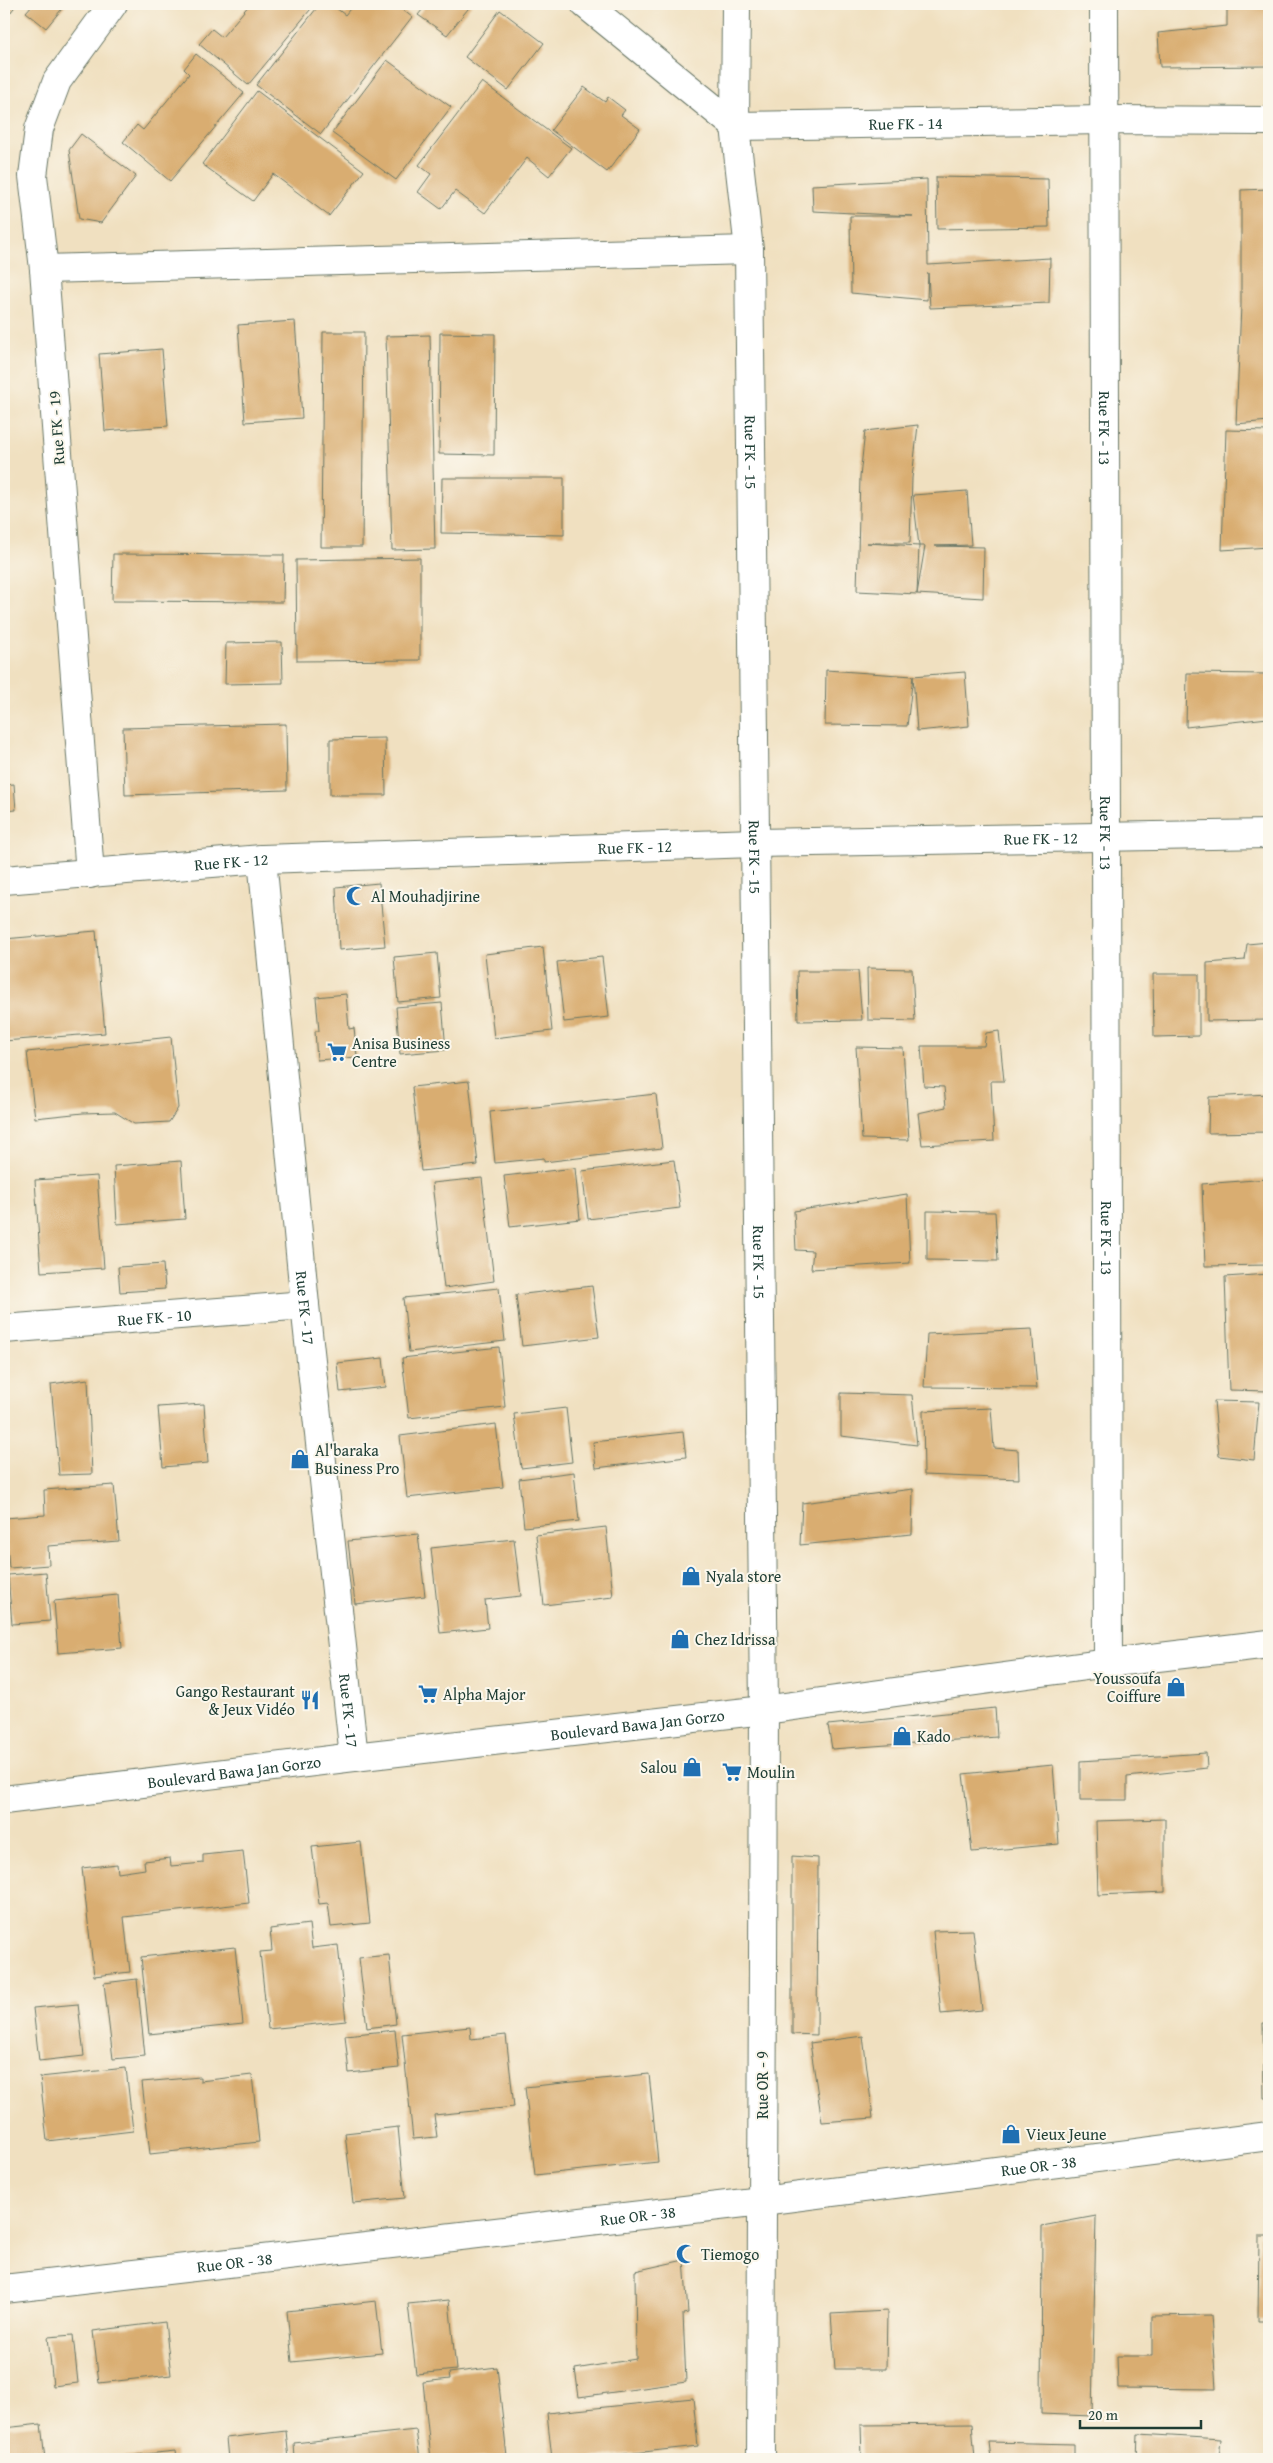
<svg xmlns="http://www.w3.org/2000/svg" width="1273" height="2463" font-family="'Gentium Book Plus',serif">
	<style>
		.building { fill: #d9ad71 }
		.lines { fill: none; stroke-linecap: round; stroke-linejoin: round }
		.minor-casing { stroke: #687665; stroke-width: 30 }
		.major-casing { stroke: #687665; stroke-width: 30 }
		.minor { stroke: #fff; stroke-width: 28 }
		.major { stroke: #fff; stroke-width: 28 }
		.labels { text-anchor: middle; stroke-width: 4; stroke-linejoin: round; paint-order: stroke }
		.street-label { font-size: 16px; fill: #1f3d34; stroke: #fbf7ec }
		.poi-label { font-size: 16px; fill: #1f3d34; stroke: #fbf7ec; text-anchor: start }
	</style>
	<rect width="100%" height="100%" fill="#fbf7ec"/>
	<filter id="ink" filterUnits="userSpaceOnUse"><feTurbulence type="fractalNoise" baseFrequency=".02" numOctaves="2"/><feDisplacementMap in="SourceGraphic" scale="10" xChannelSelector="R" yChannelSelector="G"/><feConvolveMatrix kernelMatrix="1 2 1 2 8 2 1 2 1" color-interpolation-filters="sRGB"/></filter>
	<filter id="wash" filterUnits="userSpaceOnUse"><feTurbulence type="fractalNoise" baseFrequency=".0096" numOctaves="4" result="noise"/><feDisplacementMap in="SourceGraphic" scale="20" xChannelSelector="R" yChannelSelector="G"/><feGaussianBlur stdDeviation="1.12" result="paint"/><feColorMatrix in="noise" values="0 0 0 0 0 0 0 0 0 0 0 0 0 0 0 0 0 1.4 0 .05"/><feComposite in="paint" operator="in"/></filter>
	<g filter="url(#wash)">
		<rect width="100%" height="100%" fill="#f0e0c0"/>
		<g id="blocks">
			<g class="building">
				<path d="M4,4H17L10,13L4,7Z"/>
				<path d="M33,4H66L46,28L26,12Z"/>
				<path d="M250,4H315L248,85L199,44L212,29L222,37Z"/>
				<path d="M320,4H331L345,15L354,4H395L412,17L321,134L256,85Z"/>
				<path d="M427,4H472L447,35L418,15Z"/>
				<path d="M1227,4H1269V66L1160,67L1158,33L1227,26Z"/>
				<path d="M500,10L544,43L508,90L465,57Z"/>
				<path d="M196,54L244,93L170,181L123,142L137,125L143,130L189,74L184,69Z"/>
				<path d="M387,60L451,107L396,180L332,133Z"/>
				<path d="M482,82L571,148L549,176L527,158L485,213L455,191L441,209L418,192L431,174L419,165Z"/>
				<path d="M584,87L605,102L608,97L625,110L621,115L640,129L607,172L551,130Z"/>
				<path d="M257,91L364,171L329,216L273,174L253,201L202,164Z"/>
				<path d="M81,134L136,176L101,223L79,219L69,150Z"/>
				<path d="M936,177L1048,179L1049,227L937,229Z"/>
				<path d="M927,179L928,265L1050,258L1049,303L930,308L928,273L927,300L851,293L850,216H913L813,211L812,185Z"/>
				<path d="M1269,189V421L1236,424L1241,305V190Z"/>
				<path d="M295,321L302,418L245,422L238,325Z"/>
				<path d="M323,332H364L362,547H321Z"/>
				<path d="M440,333L495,334L494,455L439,454Z"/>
				<path d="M430,335L435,549L392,550L386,336Z"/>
				<path d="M162,349L168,426L105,431L99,354Z"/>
				<path d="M918,425L912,478L910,543H867L919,546L917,594L925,546H919L913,495L967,491L971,545L935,546L984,547L983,598L917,594L857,591L860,477L865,431Z"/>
				<path d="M1226,430L1269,431V547L1222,550Z"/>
				<path d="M442,478H564V535L441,533Z"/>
				<path d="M113,554L284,555L283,602L112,601Z"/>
				<path d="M420,558V660L297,661L296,560Z"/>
				<path d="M282,642L283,683L225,684L226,643Z"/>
				<path d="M826,670L913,676L907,726L825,725Z"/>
				<path d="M965,672L969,726L917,731L913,676Z"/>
				<path d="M1187,673L1267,674L1268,718L1186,727Z"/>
				<path d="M286,724L287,790L125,795L123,728Z"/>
				<path d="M385,738L386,795H330V739Z"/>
				<path d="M14,784L16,810L4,811V785Z"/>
				<path d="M379,883L385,946L339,950L336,887Z"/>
				<path d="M96,931L105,1033L4,1041V939Z"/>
				<path d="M1269,942V1020L1207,1021V963L1245,960L1247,944Z"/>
				<path d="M543,947L552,1031L494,1038L485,954Z"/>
				<path d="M437,953L441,998L398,1002L394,957Z"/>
				<path d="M602,957L609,1017L564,1022L557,962Z"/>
				<path d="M867,968L912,969L915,1021L868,1020Z"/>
				<path d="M797,971H858L862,1020L798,1021Z"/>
				<path d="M1153,974H1199V1036L1154,1037Z"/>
				<path d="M346,994L349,1029L354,1028L357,1057L317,1060L315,1031H319L316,997Z"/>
				<path d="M442,1003L446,1050L400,1054L396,1007Z"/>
				<path d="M999,1031L1004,1081H991L994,1141L922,1145L918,1113L946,1107L944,1087L924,1086L921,1046H984L986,1033Z"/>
				<path d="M171,1037L178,1108L169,1122L134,1124L115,1112L83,1113L35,1118L27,1052Z"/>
				<path d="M856,1047L903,1048L909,1140L862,1139Z"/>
				<path d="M469,1081L478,1165L421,1171L412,1087Z"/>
				<path d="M656,1094L662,1148L544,1162V1158L495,1163L490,1112Z"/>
				<path d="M1269,1094V1132L1208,1133L1209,1097Z"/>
				<path d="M674,1160L680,1208L588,1219L582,1171Z"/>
				<path d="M181,1161L185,1219L117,1224L114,1166Z"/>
				<path d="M575,1168L580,1219L510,1227L504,1176Z"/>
				<path d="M97,1176L104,1268L41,1272L35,1180Z"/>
				<path d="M482,1178L494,1281L444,1288L432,1183Z"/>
				<path d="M1268,1179L1269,1265L1205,1266L1202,1184Z"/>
				<path d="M907,1194L910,1263L811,1269L813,1251L796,1250L794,1211Z"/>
				<path d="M927,1211L995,1212L998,1261L927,1260Z"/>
				<path d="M163,1264L165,1289L120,1292L118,1267Z"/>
				<path d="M1269,1274V1391L1229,1390L1225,1277Z"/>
				<path d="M592,1286L599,1337L522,1346L516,1295Z"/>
				<path d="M499,1288L505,1341L409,1352L403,1298Z"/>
				<path d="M1032,1329L1037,1388L924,1387L927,1334Z"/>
				<path d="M499,1347L505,1407L409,1418L402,1358Z"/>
				<path d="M383,1358L386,1387L340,1392L337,1363Z"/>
				<path d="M88,1379L92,1474L59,1475L51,1384Z"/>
				<path d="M841,1393L912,1395L917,1445L841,1436Z"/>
				<path d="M1214,1401L1259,1402L1254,1460L1219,1456Z"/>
				<path d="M204,1404L208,1463L163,1467L158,1407Z"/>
				<path d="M566,1408L572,1462L521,1468L514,1414Z"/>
				<path d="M991,1408L994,1448L1018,1450L1019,1479L924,1475L923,1411Z"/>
				<path d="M496,1424L503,1487L407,1498L400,1436Z"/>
				<path d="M683,1432L686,1457L596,1468L593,1442Z"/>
				<path d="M574,1472L579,1521L524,1527L519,1479Z"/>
				<path d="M114,1485L119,1541L48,1546L49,1565L9,1568L5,1518L45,1515L44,1490Z"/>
				<path d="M913,1489L912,1534L800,1545L802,1503Z"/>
				<path d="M606,1527L613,1597L544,1605L536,1535Z"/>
				<path d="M418,1534L425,1596L355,1604L348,1541Z"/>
				<path d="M514,1539L521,1596L485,1600L488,1628L440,1633L431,1548Z"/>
				<path d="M46,1572L50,1621L12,1624L8,1575Z"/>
				<path d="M118,1595L122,1648L58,1653L54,1601Z"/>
				<path d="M995,1708L997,1737L832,1749L828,1725Z"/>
				<path d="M1206,1753L1207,1768L1127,1777V1800H1080V1761Z"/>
				<path d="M1053,1765L1059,1844L972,1852L963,1774Z"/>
				<path d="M1165,1819V1892L1098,1895L1096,1821Z"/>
				<path d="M361,1842L370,1923L331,1927L328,1903L319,1904L312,1847Z"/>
				<path d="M243,1851L249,1903L124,1917L130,1972L94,1976L82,1868L117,1864L118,1873L145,1869L144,1861L170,1858L171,1866L203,1863V1855Z"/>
				<path d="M792,1856L818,1858L817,2035L792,2034Z"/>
				<path d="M309,1924L312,1948L338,1945L346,2021L268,2029L260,1952L272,1951L270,1929Z"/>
				<path d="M973,1930L982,2010L941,2014L933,1931Z"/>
				<path d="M235,1947L243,2024L149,2034L141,1957Z"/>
				<path d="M389,1955L396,2024L367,2028L359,1958Z"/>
				<path d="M137,1979L145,2056L113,2059L104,1983Z"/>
				<path d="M78,2004L84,2056L39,2061L33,2008Z"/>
				<path d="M1263,2023H1269V2098H1264Z"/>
				<path d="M470,2027L471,2039L506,2035L514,2107L434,2115L437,2137L413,2139L402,2034Z"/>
				<path d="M395,2030L399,2068L349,2073L345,2035Z"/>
				<path d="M863,2036L873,2118L822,2122L810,2043Z"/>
				<path d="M126,2068L133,2131L47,2141L40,2077Z"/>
				<path d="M649,2074L658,2162L535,2175L525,2087Z"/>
				<path d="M252,2075L259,2142L150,2154L142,2082L200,2077V2081Z"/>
				<path d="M398,2127L405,2198L353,2203L345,2133Z"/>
				<path d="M1096,2216L1092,2416L1041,2414L1042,2226Z"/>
				<path d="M1259,2236H1269V2321H1258Z"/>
				<path d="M684,2260L688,2313L683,2314L686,2382L579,2397L575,2369L636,2359L635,2271Z"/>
				<path d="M449,2300L456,2370L416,2374L408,2304Z"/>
				<path d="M376,2301L382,2353L292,2362L287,2311Z"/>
				<path d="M887,2311L886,2369H835L831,2314Z"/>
				<path d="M1211,2315L1216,2389L1118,2388L1117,2356H1152V2316Z"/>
				<path d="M165,2322L171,2375L99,2383L93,2331Z"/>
				<path d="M73,2335L78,2383L53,2386L48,2337Z"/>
				<path d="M497,2367L507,2457L431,2459L423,2382L450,2379L449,2373Z"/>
				<path d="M693,2398L698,2446L580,2459H552L547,2413Z"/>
				<path d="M41,2424L45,2459H4V2428Z"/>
				<path d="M972,2424L975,2459H862L861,2425Z"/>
				<path d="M416,2430L420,2459H295L294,2443Z"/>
				<path d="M286,2431L289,2459H228L226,2438Z"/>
				<path d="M1138,2434L1221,2439L1219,2459H1137Z"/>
				<path d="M989,2442L1074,2444V2459H991Z"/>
				<path d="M175,2451L176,2459H110V2458Z"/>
			</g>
		</g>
	</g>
	<g filter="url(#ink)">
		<use href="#blocks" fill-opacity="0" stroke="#687665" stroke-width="1"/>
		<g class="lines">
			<defs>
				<g id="minor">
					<path id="s1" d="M585,4L735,126L1105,120L1269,121"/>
					<path id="s2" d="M736,4L735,126L749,250L764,1710L761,2459"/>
					<path id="s3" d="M1104,4L1108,1663"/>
					<path d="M44,269L749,250"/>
					<path id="s4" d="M262,859L305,1305L354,1757"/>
					<path d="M90,874L44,269L33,176L39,129L57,81L113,4"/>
					<path id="s5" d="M4,880L262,859L755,843L1269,834"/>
					<path id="s6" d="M4,1329L305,1305"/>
					<path id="s7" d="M4,2289L762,2201L1269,2136"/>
				</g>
				<g id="major">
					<path id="s8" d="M4,1800L354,1757L764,1710L1108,1663L1269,1644"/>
				</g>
			</defs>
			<use href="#minor" class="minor-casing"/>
			<use href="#major" class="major-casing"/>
			<use href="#minor" class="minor"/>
			<use href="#major" class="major"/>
		</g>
	</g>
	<defs>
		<symbol id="mosque-bare" viewBox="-9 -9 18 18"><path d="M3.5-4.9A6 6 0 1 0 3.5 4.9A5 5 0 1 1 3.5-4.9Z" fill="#1f6fb2" stroke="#fbf7ec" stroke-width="2.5" paint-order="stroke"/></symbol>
		<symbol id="supermarket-bare" viewBox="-9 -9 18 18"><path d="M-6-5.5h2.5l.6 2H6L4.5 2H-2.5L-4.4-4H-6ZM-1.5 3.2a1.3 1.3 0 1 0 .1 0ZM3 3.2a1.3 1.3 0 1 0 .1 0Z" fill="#1f6fb2" stroke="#fbf7ec" stroke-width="2.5" paint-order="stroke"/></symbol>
		<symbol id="shop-bare" viewBox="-9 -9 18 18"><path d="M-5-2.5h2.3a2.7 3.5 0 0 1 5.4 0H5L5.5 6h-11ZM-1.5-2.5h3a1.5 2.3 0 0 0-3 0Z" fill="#1f6fb2" stroke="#fbf7ec" stroke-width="2.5" paint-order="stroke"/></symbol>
		<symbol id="restaurant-bare" viewBox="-9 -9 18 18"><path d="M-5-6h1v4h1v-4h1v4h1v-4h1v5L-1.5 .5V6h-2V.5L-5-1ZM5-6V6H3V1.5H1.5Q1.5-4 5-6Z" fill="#1f6fb2" stroke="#fbf7ec" stroke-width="2.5" paint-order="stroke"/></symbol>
	</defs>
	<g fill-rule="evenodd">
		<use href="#mosque-bare" x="342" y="882" width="28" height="28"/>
		<use href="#supermarket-bare" x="323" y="1038" width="28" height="28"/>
		<use href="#shop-bare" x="286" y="1445" width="28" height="28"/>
		<use href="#shop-bare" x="677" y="1562" width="28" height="28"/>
		<use href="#shop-bare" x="666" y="1625" width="28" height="28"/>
		<use href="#shop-bare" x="1162" y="1673" width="28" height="28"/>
		<use href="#supermarket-bare" x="414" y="1680" width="28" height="28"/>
		<use href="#restaurant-bare" x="296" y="1686" width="28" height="28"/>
		<use href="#shop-bare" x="888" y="1722" width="28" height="28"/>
		<use href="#shop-bare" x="678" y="1753" width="28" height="28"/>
		<use href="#supermarket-bare" x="718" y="1758" width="28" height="28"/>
		<use href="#shop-bare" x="997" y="2120" width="28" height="28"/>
		<use href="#mosque-bare" x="672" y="2240" width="28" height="28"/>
	</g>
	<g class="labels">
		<g class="street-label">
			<text dy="6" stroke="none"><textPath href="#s1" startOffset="364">Rue FK - 14</textPath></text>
			<text transform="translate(56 428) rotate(-94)" y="6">Rue FK - 19</text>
			<text dy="6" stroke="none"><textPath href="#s3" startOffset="424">Rue FK - 13</textPath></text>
			<text dy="6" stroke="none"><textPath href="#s2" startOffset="449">Rue FK - 15</textPath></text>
			<text dy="6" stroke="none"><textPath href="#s3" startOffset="829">Rue FK - 13</textPath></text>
			<text dy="6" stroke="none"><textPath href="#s5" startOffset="1038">Rue FK - 12</textPath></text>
			<text dy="6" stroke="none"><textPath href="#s5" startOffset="632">Rue FK - 12</textPath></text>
			<text dy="6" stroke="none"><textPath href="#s2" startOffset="854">Rue FK - 15</textPath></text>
			<text dy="6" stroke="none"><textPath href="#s5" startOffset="228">Rue FK - 12</textPath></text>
			<text dy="6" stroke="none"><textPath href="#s3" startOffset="1234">Rue FK - 13</textPath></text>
			<text dy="6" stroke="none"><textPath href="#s2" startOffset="1259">Rue FK - 15</textPath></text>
			<text dy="6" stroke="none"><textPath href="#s4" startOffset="451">Rue FK - 17</textPath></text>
			<text dy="6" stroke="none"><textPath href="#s6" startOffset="151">Rue FK - 10</textPath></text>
			<text dy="6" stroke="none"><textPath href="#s4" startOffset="856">Rue FK - 17</textPath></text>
			<text dy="6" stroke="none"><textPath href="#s8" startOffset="638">Boulevard Bawa Jan Gorzo</textPath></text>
			<text dy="6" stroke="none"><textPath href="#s8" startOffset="232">Boulevard Bawa Jan Gorzo</textPath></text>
			<text transform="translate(762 2085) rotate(-90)" y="6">Rue OR - 9</text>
			<text dy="6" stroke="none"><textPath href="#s7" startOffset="1042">Rue OR - 38</textPath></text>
			<text dy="6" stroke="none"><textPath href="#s7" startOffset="638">Rue OR - 38</textPath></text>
			<text dy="6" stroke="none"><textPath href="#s7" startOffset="232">Rue OR - 38</textPath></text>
		</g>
		<g class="poi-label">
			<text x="371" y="902">Al Mouhadjirine</text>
			<text x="352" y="1049">Anisa Business<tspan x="352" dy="18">Centre</tspan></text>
			<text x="315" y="1456">Al'baraka<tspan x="315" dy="18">Business Pro</tspan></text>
			<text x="706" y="1582">Nyala store</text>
			<text x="695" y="1645">Chez Idrissa</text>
			<text x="1161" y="1684" text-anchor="end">Youssoufa<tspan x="1161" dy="18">Coiffure</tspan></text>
			<text x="295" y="1697" text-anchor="end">Gango Restaurant<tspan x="295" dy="18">&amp; Jeux Vidéo</tspan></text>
			<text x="443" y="1700">Alpha Major</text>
			<text x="917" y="1742">Kado</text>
			<text x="677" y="1773" text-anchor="end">Salou</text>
			<text x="747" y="1778">Moulin</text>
			<text x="1026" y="2140">Vieux Jeune</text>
			<text x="701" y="2260">Tiemogo</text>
		</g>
	</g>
	<rect width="1273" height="2463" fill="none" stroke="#fbf7ec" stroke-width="20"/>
	<path d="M1080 2420v8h121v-8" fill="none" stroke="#1f3d34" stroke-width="2.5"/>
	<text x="1088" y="2420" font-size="15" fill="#1f3d34" stroke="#fbf7ec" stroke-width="4" paint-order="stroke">20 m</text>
</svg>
